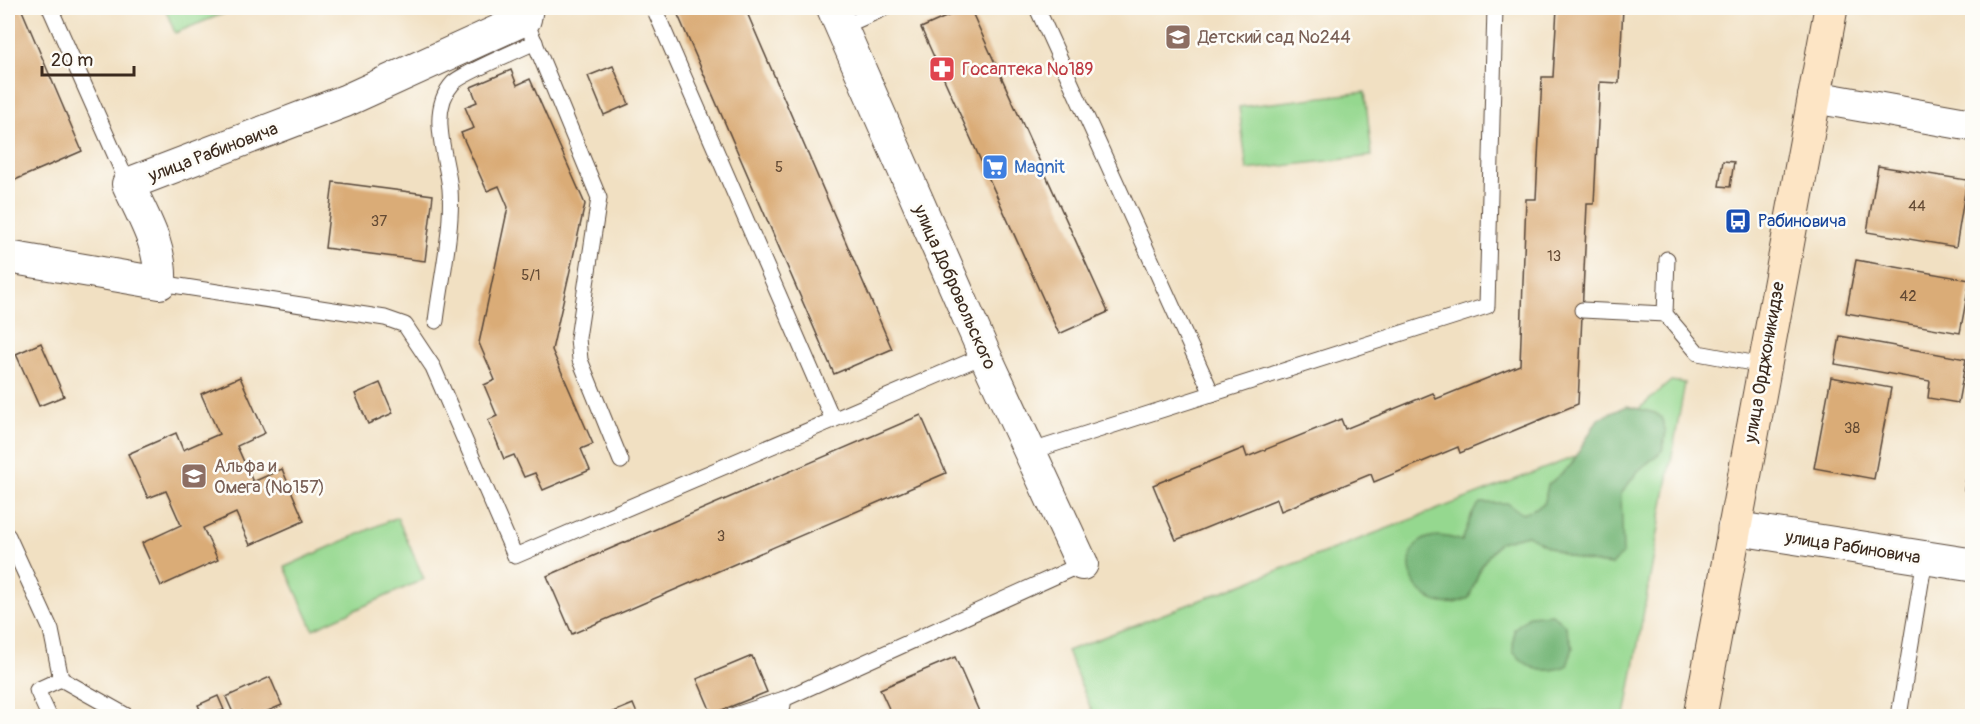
<svg xmlns="http://www.w3.org/2000/svg" width="1980" height="724" font-family="Pangolin,sans-serif">
	<style>
		.green { fill: #95d88f; stroke: #688156; stroke-width: 1.5 }
		.forest { fill: #78b87a; stroke: #5a714c; stroke-width: 1.5 }
		.building { fill: #daac77 }
		.lines { fill: none; stroke-linecap: round; stroke-linejoin: round }
		.service-casing { stroke: #564537; stroke-width: 17 }
		.minor-casing { stroke: #564537; stroke-width: 34 }
		.tertiary-casing { stroke: #564537; stroke-width: 35 }
		.secondary-casing { stroke: #564537; stroke-width: 35 }
		.service { stroke: #fff; stroke-width: 15 }
		.minor { stroke: #fff; stroke-width: 32 }
		.tertiary { stroke: #fff; stroke-width: 33 }
		.secondary { stroke: #fde5c5; stroke-width: 33 }
		.labels { text-anchor: middle; stroke-width: 5; stroke-linejoin: round; paint-order: stroke }
		.number-label { font-size: 15px; fill: #634a34 }
		.education-label { font-size: 18px; fill: #785e54; stroke: #fdfcf7; text-anchor: start }
		.health-label { font-size: 18px; fill: #be3a42; stroke: #fdfcf7; text-anchor: start }
		.street-label { font-size: 18px; fill: #3b2a1e; stroke: #fdfcf7 }
		.shop-label { font-size: 18px; fill: #366cbe; stroke: #fdfcf7; text-anchor: start }
		.transit-label { font-size: 18px; fill: #164399; stroke: #fdfcf7; text-anchor: start }
	</style>
	<rect width="100%" height="100%" fill="#fdfcf7"/>
	<filter id="ink" filterUnits="userSpaceOnUse"><feTurbulence type="fractalNoise" baseFrequency=".0167" numOctaves="2"/><feDisplacementMap in="SourceGraphic" scale="12" xChannelSelector="R" yChannelSelector="G"/><feConvolveMatrix kernelMatrix="1 2 1 2 8 2 1 2 1" color-interpolation-filters="sRGB"/></filter>
	<filter id="wash" filterUnits="userSpaceOnUse"><feTurbulence type="fractalNoise" baseFrequency=".008" numOctaves="4" result="noise"/><feDisplacementMap in="SourceGraphic" scale="24" xChannelSelector="R" yChannelSelector="G"/><feGaussianBlur stdDeviation="1.35" result="paint"/><feColorMatrix in="noise" values="0 0 0 0 0 0 0 0 0 0 0 0 0 0 0 0 0 1.4 0 .05"/><feComposite in="paint" operator="in"/></filter>
	<g filter="url(#wash)">
		<rect width="100%" height="100%" fill="#f1e0c2"/>
		<g class="green">
			<path d="M165,8H237L175,33Z"/>
			<path d="M1365,92L1372,156L1247,170L1239,107Z"/>
			<path d="M1671,381L1685,383L1625,716H1094L1067,651L1590,451Z"/>
			<path d="M397,517L424,579L313,629L285,567Z"/>
		</g>
		<g class="forest">
			<path d="M1627,406L1655,413L1661,417L1666,432L1662,451L1637,472L1621,494L1623,553L1612,565C1574,562 1559,553 1527,535L1500,542L1482,564L1469,598C1403,629 1381,512 1462,541C1468,527 1470,513 1480,503H1507L1523,514L1544,504L1548,485L1571,465L1598,419Z"/>
			<path d="M1552,614L1565,625L1573,648L1567,666C1541,675 1531,670 1513,652L1514,629L1529,616Z"/>
		</g>
		<g id="blocks">
			<g class="building">
				<path d="M8,8H21L82,151L8,183Z"/>
				<path d="M675,8H745L892,349L834,374Z"/>
				<path d="M966,8H970L1108,312L1059,334L921,28Z"/>
				<path d="M1557,8H1623L1619,83L1600,82L1594,204H1587L1578,404L1460,453L1458,447L1374,482L1371,474L1281,511L1277,499L1176,540L1153,485L1244,448L1247,457L1341,419L1345,429L1433,393L1436,399L1520,365L1526,199H1536L1542,77H1553Z"/>
				<path d="M613,66L629,104L604,115L588,76Z"/>
				<path d="M511,70L517,85L530,79L585,204L552,350L593,444L581,449L590,470L543,490L535,473L524,477L514,455L504,459L488,420L497,416L484,385L495,380L479,343L508,207L499,186L487,191L461,133L474,128L465,107L477,102L471,87Z"/>
				<path d="M1723,161L1734,162L1730,187L1719,186Z"/>
				<path d="M1878,166L1967,180L1956,247L1867,232Z"/>
				<path d="M333,182L433,195L425,261L325,248Z"/>
				<path d="M1856,260L1970,280L1960,333L1846,313Z"/>
				<path d="M1840,336L1966,359L1958,403L1928,398L1930,381L1835,364Z"/>
				<path d="M41,343L64,396L39,406L16,354Z"/>
				<path d="M240,377L265,433L237,446L253,482L282,469L304,521L250,545L236,513L203,528L218,560L161,586L142,543L181,525L166,491L148,498L128,454L176,433L183,450L219,434L201,394Z"/>
				<path d="M1831,377L1891,388L1874,479L1814,468Z"/>
				<path d="M380,383L393,413L368,424L355,394Z"/>
				<path d="M921,415L946,473L572,634L547,576Z"/>
				<path d="M1971,447H1972V492L1964,490Z"/>
				<path d="M752,656L767,692L712,714L697,679Z"/>
				<path d="M955,657L981,716H883L891,713L880,689Z"/>
				<path d="M270,677L282,705L256,716H245L242,711L234,715L226,697Z"/>
				<path d="M218,696L224,710L203,716L198,705Z"/>
				<path d="M633,704L638,716H604Z"/>
			</g>
		</g>
	</g>
	<g filter="url(#ink)">
		<use href="#blocks" fill-opacity="0" stroke="#564537" stroke-width="1.5"/>
		<g class="lines">
			<defs>
				<g id="service">
					<path d="M50,8L128,184"/>
					<path d="M654,8L833,420"/>
					<path d="M1037,8L1212,394"/>
					<path d="M525,19L599,198L578,338L580,360L621,461"/>
					<path d="M842,27L885,8"/>
					<path d="M1667,259L1665,314L1698,353L1763,365"/>
					<path d="M160,283L385,318L405,325L433,367L515,556L985,355"/>
					<path d="M1582,310L1665,314"/>
					<path d="M436,321C441,280 453,230 450,189C447,157 427,111 453,83C463,73 519,50 535,42"/>
					<path d="M1029,452L1487,306L1495,8"/>
					<path d="M8,536L51,630L61,679L37,690L49,716"/>
					<path d="M61,679L127,716"/>
					<path d="M732,716L784,699"/>
					<path d="M781,716L784,699L1082,564"/>
					<path d="M1899,716L1925,558"/>
				</g>
				<g id="minor">
					<path d="M833,8L985,355L1082,564"/>
					<path d="M1814,97L1972,125"/>
					<path d="M8,257L160,283C162,246 143,217 128,184L345,101L525,19L527,8"/>
				</g>
				<path id="tertiary" d="M1734,528L1972,565"/>
				<path id="secondary" d="M1700,716L1831,8"/>
			</defs>
			<use href="#service" class="service-casing"/>
			<use href="#minor" class="minor-casing"/>
			<use href="#tertiary" class="tertiary-casing"/>
			<use href="#secondary" class="secondary-casing"/>
			<use href="#service" class="service"/>
			<use href="#minor" class="minor"/>
			<use href="#tertiary" class="tertiary"/>
			<use href="#secondary" class="secondary"/>
		</g>
	</g>
	<defs>
		<symbol id="school-square" viewBox="-11 -11 22 22"><rect x="-9" y="-9" width="18" height="18" rx="4" fill="#8d6e63" stroke="#fdfcf7"/><path d="M0-5L7-2L0 1L-7-2ZM-4 1L0 2.5L4 1V4Q0 6-4 4Z" fill="#fff"/></symbol>
		<symbol id="pharmacy-square" viewBox="-11 -11 22 22"><rect x="-9" y="-9" width="18" height="18" rx="4" fill="#e0444e" stroke="#fdfcf7"/><path d="M-2-6h4v4h4v4h-4v4h-4v-4h-4v-4h4Z" fill="#fff"/></symbol>
		<symbol id="supermarket-square" viewBox="-11 -11 22 22"><rect x="-9" y="-9" width="18" height="18" rx="4" fill="#3f7fe0" stroke="#fdfcf7"/><path d="M-6-5.5h2.5l.6 2H6L4.5 2H-2.5L-4.4-4H-6ZM-1.5 3.2a1.3 1.3 0 1 0 .1 0ZM3 3.2a1.3 1.3 0 1 0 .1 0Z" fill="#fff"/></symbol>
		<symbol id="bus-square" viewBox="-11 -11 22 22"><rect x="-9" y="-9" width="18" height="18" rx="4" fill="#1a4fb4" stroke="#fdfcf7"/><path d="M-5-6H5V4H4V6H2V4H-2V6H-4V4H-5ZM-3.5-4V0h7V-4ZM-3.5 1.2v1.5H-2V1.2ZM2 1.2v1.5H3.5V1.2Z" fill="#fff"/></symbol>
	</defs>
	<g fill-rule="evenodd">
		<use href="#school-square" x="1163" y="22" width="30" height="30"/>
		<use href="#pharmacy-square" x="927" y="54" width="30" height="30"/>
		<use href="#supermarket-square" x="980" y="152" width="30" height="30"/>
		<use href="#bus-square" x="1723" y="206" width="30" height="30"/>
		<use href="#school-square" x="179" y="461" width="30" height="30"/>
	</g>
	<g class="labels">
		<g class="number-label">
			<text x="779" y="172">5</text>
			<text x="1917" y="211">44</text>
			<text x="379" y="226">37</text>
			<text x="1554" y="261">13</text>
			<text x="531" y="280">5/1</text>
			<text x="1908" y="301">42</text>
			<text x="1852" y="433">38</text>
			<text x="721" y="541">3</text>
		</g>
		<g class="education-label">
			<text x="1198" y="43">Детский сад №244</text>
			<text x="214" y="472">Альфа и<tspan x="214" dy="21">Омега (№157)</tspan></text>
		</g>
		<g class="health-label">
			<text x="962" y="75">Госаптека №189</text>
		</g>
		<g class="street-label">
			<text transform="translate(213 152) rotate(-21)" y="6">улица Рабиновича</text>
			<text transform="translate(955 287) rotate(66)" y="6">улица Добровольского</text>
			<text transform="translate(1764 362) rotate(-80)" y="6">улица Орджоникидзе</text>
			<text transform="translate(1853 547) rotate(9)" y="6">улица Рабиновича</text>
		</g>
		<g class="shop-label">
			<text x="1014" y="173">Magnit</text>
		</g>
		<g class="transit-label">
			<text x="1758" y="227">Рабиновича</text>
		</g>
	</g>
	<rect width="1980" height="724" fill="none" stroke="#fdfcf7" stroke-width="30"/>
	<path d="M42 66v9h92v-9" fill="none" stroke="#3b2a1e" stroke-width="3"/>
	<text x="51" y="66" font-size="18" fill="#3b2a1e" stroke="#fdfcf7" stroke-width="4.5" paint-order="stroke">20 m</text>
</svg>
